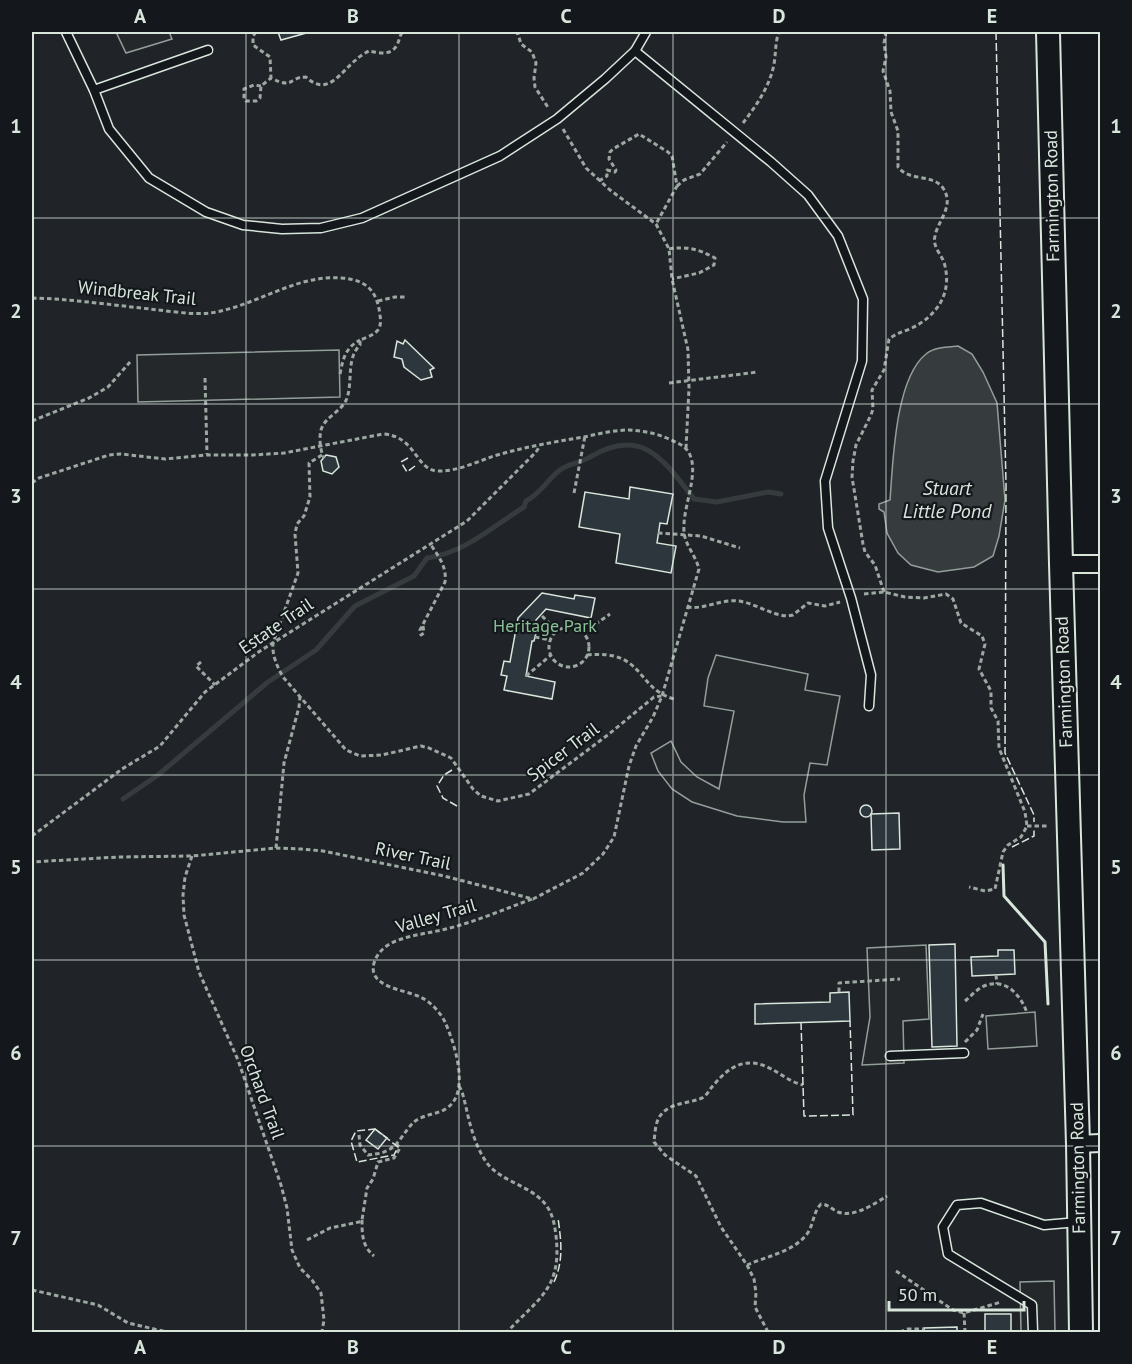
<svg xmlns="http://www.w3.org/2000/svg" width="1132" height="1364" font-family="'PT Sans',sans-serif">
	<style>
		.green { fill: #202428; stroke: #939e99; stroke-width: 1.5 }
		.parking { fill: #24282b; stroke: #939e99; stroke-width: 1.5 }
		.water { fill: #363b3e; stroke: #939e99; stroke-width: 1.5 }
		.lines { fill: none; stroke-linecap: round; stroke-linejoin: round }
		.stream { stroke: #363b3e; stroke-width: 5 }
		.building { fill: #2c363c; stroke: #d8e6dc; stroke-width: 1.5 }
		.lane-casing { stroke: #d8e6dc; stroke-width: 11 }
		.street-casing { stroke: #d8e6dc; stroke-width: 20 }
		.secondary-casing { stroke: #d8e6dc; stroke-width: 26 }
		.path { stroke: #9da8a2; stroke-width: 3; stroke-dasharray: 4.5 3; stroke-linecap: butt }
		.lane { stroke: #14181c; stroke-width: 8 }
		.street { stroke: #14181c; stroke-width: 16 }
		.secondary { stroke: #14181c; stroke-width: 22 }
		.fence { stroke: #d8e6dc; stroke-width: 1.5; stroke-dasharray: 8 3; stroke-linecap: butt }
		.wall { stroke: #d8e6dc; stroke-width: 3 }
		.grid { fill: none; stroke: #d8e6dc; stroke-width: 1.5; stroke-opacity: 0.55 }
		.labels { text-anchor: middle; stroke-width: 4.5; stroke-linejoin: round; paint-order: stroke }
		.street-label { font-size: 18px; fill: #d8e6dc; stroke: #14181c }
		.park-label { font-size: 18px; fill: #8ac095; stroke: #14181c }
		.water-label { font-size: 20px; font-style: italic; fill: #d8e6dc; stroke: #14181c }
		.neatline { fill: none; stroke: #d8e6dc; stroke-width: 2 }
		.grid-label { font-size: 20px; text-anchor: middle; font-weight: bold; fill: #d8e6dc }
	</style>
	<rect width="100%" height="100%" fill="#14181c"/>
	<path class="green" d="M32,32H1046L1074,1332H32Z"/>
	<g class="parking">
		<path d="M116,32H169L172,39L126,53Z"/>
		<path d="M339,350L340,397L138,402L137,355Z"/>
		<path d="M716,655L808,674L805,690L840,696L827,765L810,763L804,795L806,822H783L737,816L692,802L672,789L658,771L651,753L671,741L681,762L697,777L719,789L734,711L704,706L708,678Z"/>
		<path d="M926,945L929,1019L903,1021L904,1063L862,1065L870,1017L867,948Z"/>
		<path d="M1035,1012L1037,1046L988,1049L986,1016Z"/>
		<path d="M1054,1281L1055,1332H1021L1020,1282Z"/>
	</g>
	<path class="water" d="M958,346L972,354L983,372L997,403L1005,500L999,536L993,556L974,567L938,572L911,565L898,553L887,533L884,512L879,509V504L890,500C893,462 895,379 926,354C934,347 948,347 958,346Z"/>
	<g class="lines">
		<path class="stream" d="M123,799L158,775L268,682L316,650L355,606L414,576L427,558C465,553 493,526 524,507L526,501C540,494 548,479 560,470C569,463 581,463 590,457C642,426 663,459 694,499L717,502L768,492L781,494"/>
	</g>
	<g class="building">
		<path d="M278,32H310L281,40Z"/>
		<path d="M405,340L434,368L430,370L432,377L421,380L404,367L402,359L394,357L397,341L403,344Z"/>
		<path d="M326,455L336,457L339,467L332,474L323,471L321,461Z"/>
		<path d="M630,487L673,494L667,524L660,523L657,543L676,546L671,573L616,563L620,534L579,527L585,492L629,499Z"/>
		<path d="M542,593L574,599L575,595L595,598L591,618L546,609L536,620L534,633H536L534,641H532L526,676L555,682L552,699L504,690L507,676L501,675L504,661L510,662L518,618Z"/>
		<circle cx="866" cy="811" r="6"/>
		<path d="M899,813L900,849L872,850L871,814Z"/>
		<path d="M955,944L957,1046L932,1047L929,945Z"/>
		<path d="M998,950H1014L1015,974L972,976L971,957L998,956Z"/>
		<path d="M849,992L850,1021L755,1024V1004L830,1002V993Z"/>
		<path d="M375,1129L387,1138L378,1149L366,1140Z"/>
		<path d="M985,1314H1011V1332H924V1328L957,1327V1332H985Z"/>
	</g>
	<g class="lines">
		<defs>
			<g id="lane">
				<path d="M66,32L94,90L109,129L149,178L206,212L243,225L282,229L321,228L362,218L500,156L557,119L605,79L635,51L646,32"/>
				<path d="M635,51L771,162L808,195L838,236L863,299L862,361L825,481L828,528L851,598L871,675L869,706"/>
				<path d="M94,90L208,50"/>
				<path d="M890,1056L964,1053"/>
				<path d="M1033,1332L1032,1305L948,1254L943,1227L957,1205L981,1203L1044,1225L1078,1222"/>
			</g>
			<g id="street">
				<path d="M1061,564H1100"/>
				<path d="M1078,1144L1100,1143"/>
			</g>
			<path id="secondary" d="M1048,32L1061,564L1078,1144L1081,1332"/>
		</defs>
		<use href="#lane" class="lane-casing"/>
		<use href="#street" class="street-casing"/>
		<use href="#secondary" class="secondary-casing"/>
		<g class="path">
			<path d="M256,32L253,36V45L270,57L271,78C294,90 288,77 306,77C328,98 341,71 357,59C360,56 365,53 369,51C379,53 391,56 397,45C400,39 399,36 403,32"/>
			<path d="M443,32H445"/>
			<path d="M515,32L518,34L521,44L532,52L536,63L534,78L535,87L549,109"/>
			<path d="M261,86L254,85L244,89V99L246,101H256L260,98L261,86L271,78"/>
			<path d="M743,123C756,106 770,86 774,64C776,53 775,42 779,32"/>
			<path d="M563,129L586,168L610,190L656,224L669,249L672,279L688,350L689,388L686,448"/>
			<path d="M599,181L607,176V170L615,172L616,170L609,159L610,152L613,149L639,134L668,152L672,156L677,186L656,224"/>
			<path d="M677,186L684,180L700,174L727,142"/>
			<path d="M669,249C686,246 699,249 715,258L714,265L699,273L672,279"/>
			<path d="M32,298C72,299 111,305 150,309C169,311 191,315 210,313C255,307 295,274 342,278C367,280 377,291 380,315C381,321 381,328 376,332C372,336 365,338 360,340V345C346,359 353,380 347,398C342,412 325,416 321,430C319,439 320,450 324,458"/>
			<path d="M378,301L395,297H405"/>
			<path d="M340,374C343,359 345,348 360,340"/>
			<path d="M205,378L207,454"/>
			<path d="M669,383L758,372"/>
			<path d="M32,421L89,398L108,387L130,362"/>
			<path d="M322,455L309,463L310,497L304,516L297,524L295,534L298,573L273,643C272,656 277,666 283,677L346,750L360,756L382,755L421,746L429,748L451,758L473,789L481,796L498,801L529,794L609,734L654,697L662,696"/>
			<path d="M32,483L39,478L109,455L121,454L165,459L207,455H253L284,453L383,434C416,436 415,469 437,471C456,472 476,462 494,456C524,447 554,442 584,437C598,434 614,430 629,430C643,431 656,433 669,439C677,443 686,445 690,455C699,476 682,508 684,532C685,545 696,556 699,569L662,696L653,717L636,746L629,766L614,837L603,854L583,873L533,899L444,876L323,851L301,849L276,848L192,856L118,857L32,862"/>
			<path d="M574,493L585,436"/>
			<path d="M658,533L701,536L740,548"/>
			<path d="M884,592L875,565L865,552L863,544L852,477L853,461L856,445L871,415L873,409L872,390L884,370L889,339C895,334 902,332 910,329C935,317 952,296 945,266C943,255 932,248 935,236C938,220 955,206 943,188C932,173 909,182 898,167V131L891,112L890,91L883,71L886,57L884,43L886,32"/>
			<path d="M864,594L884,592L905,597L924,598L946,594L953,599L961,623L982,636L985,644L979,669L991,691V708L998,721L999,748L1025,812L1027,826L1021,837L1008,845L1003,852L995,889L985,891L969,887"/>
			<path d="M687,607C704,610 720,599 738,601C755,603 770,615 788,616L793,615L808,603L825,606L840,602"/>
			<path d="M542,616L557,631"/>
			<path d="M423,626L424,633L421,635L420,630L445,582C447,567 439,557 431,545"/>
			<circle cx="569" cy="647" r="20"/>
			<path d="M583,633L610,614"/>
			<path d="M535,637L550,640"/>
			<path d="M587,655C645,649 635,688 674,699"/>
			<path d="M201,662L196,666L215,685"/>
			<path d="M526,676L551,655"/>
			<path d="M1027,826H1049"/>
			<path d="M32,836L122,769L160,746L205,692L260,651L467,521L536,452L540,446"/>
			<path d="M276,848L284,763L299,707L300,697"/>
			<path d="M192,856L185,877L183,895L184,915L199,972L238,1060L281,1185L287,1208L292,1250L300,1268L312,1280L321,1293L324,1320L322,1332"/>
			<path d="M996,975L997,984"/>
			<path d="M839,992V983L900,979"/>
			<path d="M965,1001C971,996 977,989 984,986C1005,977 1021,995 1027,1013"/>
			<path d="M965,1042L977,1030L983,1014"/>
			<path d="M459,1086C463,1092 464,1100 466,1107C470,1126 476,1148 487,1163C499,1179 522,1184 537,1196C551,1207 554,1219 556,1236C562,1288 539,1298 507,1332"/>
			<path d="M359,1135L360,1145L368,1155C374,1154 381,1154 386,1151C398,1147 405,1130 414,1122C423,1114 437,1115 447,1108C471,1092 454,1042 445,1022C440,1012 430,1001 420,997C404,989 362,987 376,958C380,950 388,944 396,941C413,934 432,933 450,928C477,921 505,909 532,899"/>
			<path d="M362,1220C362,1234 362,1246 374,1256"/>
			<path d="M307,1240L330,1228L359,1222L362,1220L367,1188L373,1179L378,1162L394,1158L400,1148L396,1143"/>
			<path d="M747,1265C767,1256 793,1252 807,1234C814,1224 813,1212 821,1204C828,1204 831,1209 838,1212C854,1218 874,1204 887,1196"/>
			<path d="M896,1271L953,1310L964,1313L1001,1302"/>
			<path d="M32,1290L98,1305L128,1323L167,1332"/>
			<path d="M964,1313L965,1332"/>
			<path d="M768,1332L755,1307L756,1293L754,1279L747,1265L721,1227L696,1176L665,1155L654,1142C655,1134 655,1123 660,1116C670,1102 688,1104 702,1098C706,1096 709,1091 711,1088C723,1074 734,1062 753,1063C773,1065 785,1081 803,1085"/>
			<path d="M900,1332L908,1329H924"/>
		</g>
		<use href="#lane" class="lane"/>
		<use href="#street" class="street"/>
		<use href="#secondary" class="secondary"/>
		<g class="fence">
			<path d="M996,32L1006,484L1005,753L1034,815V822"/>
			<path d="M408,458L401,462L407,472L415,466"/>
			<path d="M452,770L444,775L437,786L443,798L457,806"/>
			<path d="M1012,847L1034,836V830"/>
			<path d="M801,1022L804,1116L853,1115L850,1021"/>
			<path d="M375,1129L398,1147L394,1155L357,1162L351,1141L356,1131Z"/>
			<path d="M554,1282C564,1260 561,1240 558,1218"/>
		</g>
		<path class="wall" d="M1003,865L1004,896L1045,942L1048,1004"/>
	</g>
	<path class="grid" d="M246,32V1332M459,32V1332M673,32V1332M886,32V1332M32,218H1100M32,404H1100M32,589H1100M32,775H1100M32,960H1100M32,1146H1100"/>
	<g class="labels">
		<g class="street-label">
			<text transform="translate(1052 196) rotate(-91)" y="6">Farmington Road</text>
			<text transform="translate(137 293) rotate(6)" y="6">Windbreak Trail</text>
			<text transform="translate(276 626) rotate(-34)" y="6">Estate Trail</text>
			<text transform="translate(1064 682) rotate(-92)" y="6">Farmington Road</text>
			<text transform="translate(563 752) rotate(-37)" y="6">Spicer Trail</text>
			<text transform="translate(413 856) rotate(12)" y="6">River Trail</text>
			<text transform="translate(436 916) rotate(-16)" y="6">Valley Trail</text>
			<text transform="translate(262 1092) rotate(70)" y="6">Orchard Trail</text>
			<text transform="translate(1078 1168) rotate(-91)" y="6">Farmington Road</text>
		</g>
		<g class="park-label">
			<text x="545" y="632">Heritage Park</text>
		</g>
		<g class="water-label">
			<text x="947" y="495">Stuart<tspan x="947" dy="23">Little Pond</tspan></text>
		</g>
	</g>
	<rect width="1132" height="1364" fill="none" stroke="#14181c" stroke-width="66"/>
	<path d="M889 1301v9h135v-9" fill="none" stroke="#d8e6dc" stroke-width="3"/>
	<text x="898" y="1301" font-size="18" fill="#d8e6dc" stroke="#14181c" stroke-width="4.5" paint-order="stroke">50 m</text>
	<rect x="33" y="33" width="1066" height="1298" class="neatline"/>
	<g class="grid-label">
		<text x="140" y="23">A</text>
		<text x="353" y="23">B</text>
		<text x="566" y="23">C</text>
		<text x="779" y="23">D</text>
		<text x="992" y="23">E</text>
		<text x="16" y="133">1</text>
		<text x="1116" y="133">1</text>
		<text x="16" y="318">2</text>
		<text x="1116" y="318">2</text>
		<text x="16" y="503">3</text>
		<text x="1116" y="503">3</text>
		<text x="16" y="689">4</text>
		<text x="1116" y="689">4</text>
		<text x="16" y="874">5</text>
		<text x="1116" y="874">5</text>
		<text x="16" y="1060">6</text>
		<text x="1116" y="1060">6</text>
		<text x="16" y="1245">7</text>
		<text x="1116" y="1245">7</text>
		<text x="140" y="1354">A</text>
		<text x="353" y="1354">B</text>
		<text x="566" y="1354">C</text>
		<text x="779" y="1354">D</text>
		<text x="992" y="1354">E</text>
	</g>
</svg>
